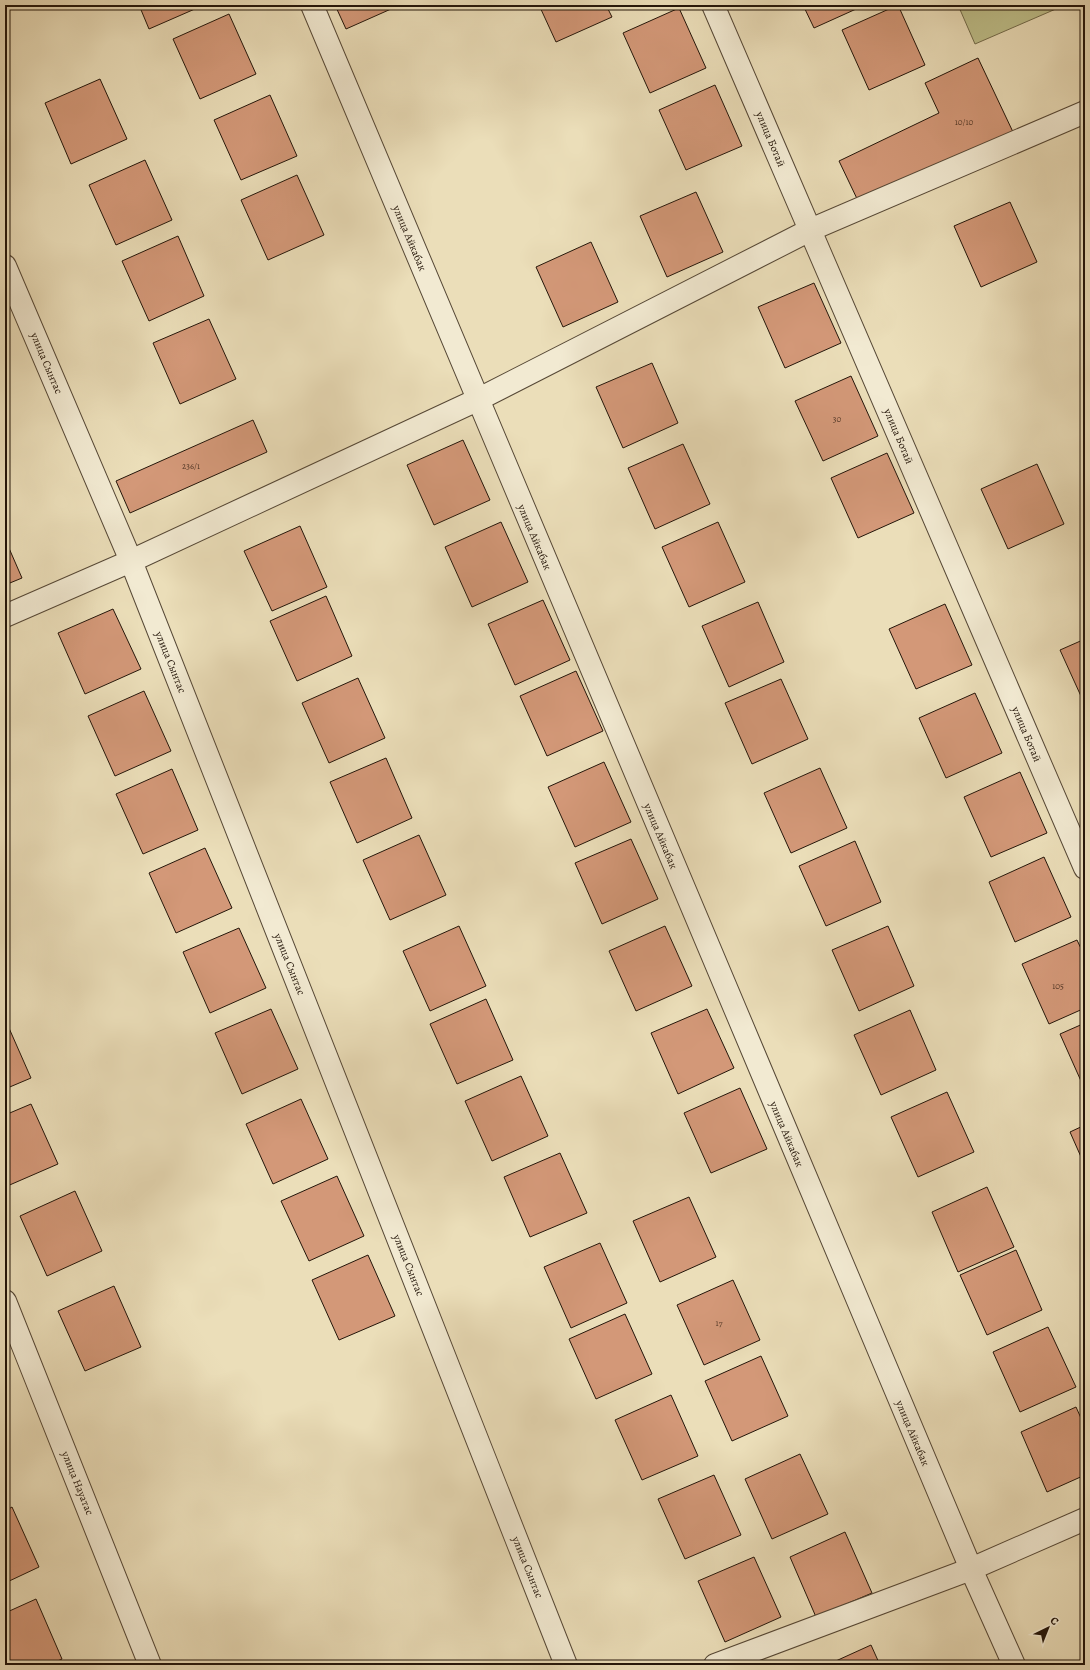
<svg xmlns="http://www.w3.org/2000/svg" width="1090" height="1670" font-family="Alegreya,serif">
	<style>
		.grass { fill: #bebf8a; stroke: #716a4a }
		.building { fill: #d39878; stroke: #24160a }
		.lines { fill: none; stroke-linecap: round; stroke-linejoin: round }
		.minor-casing { stroke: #564836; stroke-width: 24 }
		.minor { stroke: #f2ead2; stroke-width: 22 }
		.labels { text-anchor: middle; stroke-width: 3.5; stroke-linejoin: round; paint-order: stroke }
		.number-label { font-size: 9px; fill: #503626 }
		.street-label { font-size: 11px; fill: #24160a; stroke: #f2ead2 }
	</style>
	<rect width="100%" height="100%" fill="#ebdeb9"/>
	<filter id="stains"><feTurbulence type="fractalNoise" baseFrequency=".005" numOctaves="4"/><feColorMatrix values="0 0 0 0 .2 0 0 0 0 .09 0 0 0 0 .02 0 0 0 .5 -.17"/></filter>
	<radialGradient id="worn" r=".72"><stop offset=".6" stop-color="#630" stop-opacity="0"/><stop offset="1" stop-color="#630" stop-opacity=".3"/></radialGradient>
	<path class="grass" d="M958,5H1065L975,44Z"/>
	<g class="building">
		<path d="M139,5H204L149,29Z"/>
		<path d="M335,5H400L346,29Z"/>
		<path d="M539,5H606L612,17L556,42Z"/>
		<path d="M803,5H865L814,28Z"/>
		<path d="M898,5L925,65L869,90L842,30Z"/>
		<path d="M679,8L706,68L650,93L623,33Z"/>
		<path d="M229,14L256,74L200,99L173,39Z"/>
		<path d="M978,58L1013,132L860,205L839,161L939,113L925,83Z"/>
		<path d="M100,79L127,139L71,164L45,103Z"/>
		<path d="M715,85L742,146L686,170L659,110Z"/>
		<path d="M270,95L297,156L241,180L214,120Z"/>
		<path d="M145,160L172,220L116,245L89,185Z"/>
		<path d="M297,175L324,235L268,260L241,200Z"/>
		<path d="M696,192L723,252L667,277L640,216Z"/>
		<path d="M1010,202L1037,262L981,287L954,226Z"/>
		<path d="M178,236L204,296L149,321L122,261Z"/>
		<path d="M591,242L618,302L563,327L536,267Z"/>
		<path d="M814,283L841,343L785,368L758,307Z"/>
		<path d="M209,319L236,379L180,404L153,343Z"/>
		<path d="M652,363L678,423L623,448L596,387Z"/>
		<path d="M851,376L878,436L823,461L795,401Z"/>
		<path d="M253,420L267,452L130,513L116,481Z"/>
		<path d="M463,440L490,500L434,525L407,465Z"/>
		<path d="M683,444L710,504L655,529L628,468Z"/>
		<path d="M887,453L914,513L858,538L831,478Z"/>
		<path d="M1037,464L1064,524L1008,549L981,489Z"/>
		<path d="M501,522L528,582L472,607L445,547Z"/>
		<path d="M718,522L745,582L689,607L662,547Z"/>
		<path d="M300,526L327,587L272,611L244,551Z"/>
		<path d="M5,539L22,578L5,585Z"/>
		<path d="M326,596L352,656L297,681L270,621Z"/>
		<path d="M543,600L570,660L515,685L488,624Z"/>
		<path d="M758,602L784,662L729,687L702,626Z"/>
		<path d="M945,604L972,665L916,689L889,629Z"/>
		<path d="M113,609L141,669L85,694L58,633Z"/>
		<path d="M1085,639V705L1060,650Z"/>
		<path d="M576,671L603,731L547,756L520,696Z"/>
		<path d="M358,678L385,738L329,763L302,703Z"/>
		<path d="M781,679L808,739L752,764L725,703Z"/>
		<path d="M144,691L171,751L115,776L88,716Z"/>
		<path d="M975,693L1002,753L946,778L919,718Z"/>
		<path d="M386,758L412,818L357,843L330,782Z"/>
		<path d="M604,762L631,822L575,847L548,787Z"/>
		<path d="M820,768L847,828L791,853L764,793Z"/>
		<path d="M172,769L198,830L143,854L116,794Z"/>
		<path d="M1020,772L1047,833L991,857L964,797Z"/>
		<path d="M419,835L446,895L390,920L363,860Z"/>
		<path d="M631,839L658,899L602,924L575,863Z"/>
		<path d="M855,841L881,902L826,926L799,866Z"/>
		<path d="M205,848L232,908L176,933L149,873Z"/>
		<path d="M1044,857L1071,917L1015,942L989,882Z"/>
		<path d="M459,926L486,986L430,1011L403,951Z"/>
		<path d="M665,926L692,986L636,1011L609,951Z"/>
		<path d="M888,926L914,986L859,1011L832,950Z"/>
		<path d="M239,928L266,988L210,1013L183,952Z"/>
		<path d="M1077,940L1085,957V1008L1049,1024L1022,964Z"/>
		<path d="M486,999L513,1060L457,1084L430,1024Z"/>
		<path d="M271,1009L298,1069L242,1094L215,1033Z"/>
		<path d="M707,1009L734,1068L678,1094L651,1033Z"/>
		<path d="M910,1010L936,1070L881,1095L854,1035Z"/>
		<path d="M5,1019L31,1078L5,1089Z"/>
		<path d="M1085,1023V1090L1060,1034Z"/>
		<path d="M521,1076L548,1136L492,1161L465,1101Z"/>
		<path d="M740,1088L767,1149L711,1173L684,1113Z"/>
		<path d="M947,1092L974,1152L918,1177L891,1117Z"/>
		<path d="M301,1099L328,1159L273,1184L246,1124Z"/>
		<path d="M31,1104L58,1164L5,1187V1115Z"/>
		<path d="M1085,1125V1166L1070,1132Z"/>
		<path d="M560,1153L587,1213L530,1237L504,1177Z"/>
		<path d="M337,1176L364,1236L309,1261L281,1201Z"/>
		<path d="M987,1187L1014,1247L958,1272L932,1212Z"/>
		<path d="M75,1191L102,1251L47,1276L20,1216Z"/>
		<path d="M689,1197L716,1257L660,1282L633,1221Z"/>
		<path d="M600,1243L627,1303L571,1328L544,1267Z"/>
		<path d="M1016,1250L1042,1310L987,1335L960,1275Z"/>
		<path d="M368,1255L395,1316L339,1340L312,1280Z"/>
		<path d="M733,1280L760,1340L704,1365L677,1305Z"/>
		<path d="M114,1286L141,1347L85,1371L58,1311Z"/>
		<path d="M625,1314L652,1374L596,1399L569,1339Z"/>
		<path d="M1048,1327L1076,1387L1020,1412L993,1352Z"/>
		<path d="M761,1356L788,1416L732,1441L705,1381Z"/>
		<path d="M671,1395L698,1456L642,1480L615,1420Z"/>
		<path d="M1076,1407L1085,1427V1475L1047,1492L1021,1432Z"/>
		<path d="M800,1454L828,1514L772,1539L745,1479Z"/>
		<path d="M714,1475L741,1535L685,1559L658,1499Z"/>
		<path d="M12,1507L39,1567L5,1583V1511Z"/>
		<path d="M845,1532L872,1593L816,1617L790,1557Z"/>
		<path d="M754,1557L781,1617L725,1642L698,1581Z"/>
		<path d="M36,1599L62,1659L49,1665H5V1613Z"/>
		<path d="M871,1645L880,1665H827Z"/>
	</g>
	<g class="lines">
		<defs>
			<g id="minor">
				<path d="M312,5L971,1569L1014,1665"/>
				<path d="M713,5L1085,868"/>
				<path d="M5,266L131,561L566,1665"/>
				<path d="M5,616L131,561L477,400L810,230L1085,112"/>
				<path d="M5,1301L150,1665"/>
				<path d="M715,1665L971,1569L1085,1519"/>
			</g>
		</defs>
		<use href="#minor" class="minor-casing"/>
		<use href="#minor" class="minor"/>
	</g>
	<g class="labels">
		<g class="number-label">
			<text x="964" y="125">10/10</text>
			<text x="837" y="422">30</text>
			<text x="191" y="469">236/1</text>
			<text x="1058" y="989">105</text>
			<text x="719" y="1326">17</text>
		</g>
		<g class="street-label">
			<text transform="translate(771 139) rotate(67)" y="4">улица Ботай</text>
			<text transform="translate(410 238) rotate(67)" y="4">улица Айкабак</text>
			<text transform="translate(47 363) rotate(67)" y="4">улица Сынтас</text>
			<text transform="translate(899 436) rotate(67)" y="4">улица Ботай</text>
			<text transform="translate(535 537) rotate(67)" y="4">улица Айкабак</text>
			<text transform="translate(171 662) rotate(68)" y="4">улица Сынтас</text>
			<text transform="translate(1027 734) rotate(67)" y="4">улица Ботай</text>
			<text transform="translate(661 836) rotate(67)" y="4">улица Айкабак</text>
			<text transform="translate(290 964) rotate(68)" y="4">улица Сынтас</text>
			<text transform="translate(787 1134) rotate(67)" y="4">улица Айкабак</text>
			<text transform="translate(409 1265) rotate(68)" y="4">улица Сынтас</text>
			<text transform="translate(913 1433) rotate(67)" y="4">улица Айкабак</text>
			<text transform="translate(78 1483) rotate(68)" y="4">улица Науатас</text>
			<text transform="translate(528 1567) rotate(68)" y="4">улица Сынтас</text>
		</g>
	</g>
	<rect width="1090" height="1670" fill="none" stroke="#ebdeb9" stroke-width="20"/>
	<rect x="6" y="6" width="1078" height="1658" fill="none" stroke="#24160a" stroke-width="2"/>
	<rect x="10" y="10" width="1070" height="1650" fill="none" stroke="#24160a"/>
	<g transform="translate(1048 1628) rotate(43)" stroke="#f2ead2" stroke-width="3" paint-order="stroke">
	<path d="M0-3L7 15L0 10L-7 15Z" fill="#24160a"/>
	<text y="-6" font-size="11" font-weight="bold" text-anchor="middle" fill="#24160a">С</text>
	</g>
	<rect width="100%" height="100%" filter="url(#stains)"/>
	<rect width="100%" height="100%" fill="url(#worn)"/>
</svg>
